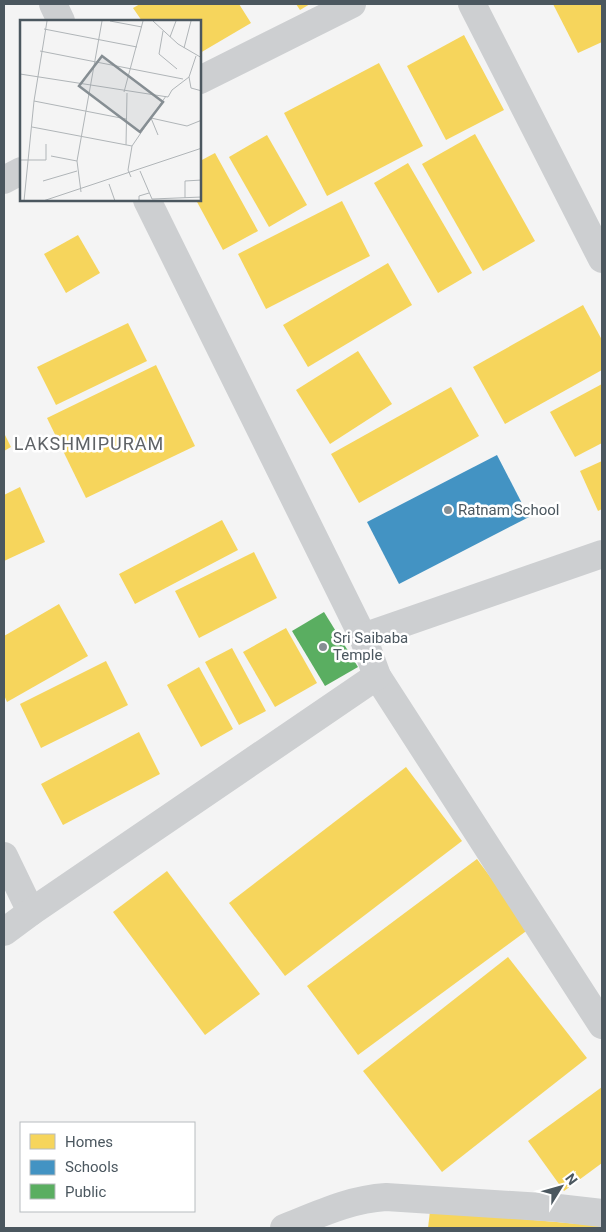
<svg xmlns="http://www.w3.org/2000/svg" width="606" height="1232" font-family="Roboto,sans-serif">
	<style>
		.homes { fill: #f6d55c }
		.schools { fill: #4393c3 }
		.public { fill: #5aae61 }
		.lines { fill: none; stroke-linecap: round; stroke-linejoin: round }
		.street { stroke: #cdcfd1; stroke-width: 28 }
		.poi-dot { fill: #868e93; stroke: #fff; stroke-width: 2 }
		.labels { text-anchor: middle; stroke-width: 5; stroke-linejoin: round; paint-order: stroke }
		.poi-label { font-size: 15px; fill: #4b575f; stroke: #fff; text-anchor: start }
		.quarter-label { font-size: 18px; letter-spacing: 1px; fill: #5f6367; stroke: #fff }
		.inset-road { fill: none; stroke: #b0b5b8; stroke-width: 1 }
		.view { fill: #868e93; fill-opacity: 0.15; stroke: #868e93; stroke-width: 2.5 }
		.inset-edge { fill: none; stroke: #4b575f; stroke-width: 2.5 }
	</style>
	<rect width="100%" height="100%" fill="#f4f4f4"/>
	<g class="homes">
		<path d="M140,4H239L251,23L200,53V21H142L133,8Z"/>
		<path d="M296,4H310L300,10Z"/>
		<path d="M553,4H602V42L578,53Z"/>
		<path d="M464,35L504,110L446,140L407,66Z"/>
		<path d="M379,63L423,146L327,196L284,113Z"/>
		<path d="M475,134L535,241L483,271L422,164Z"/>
		<path d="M267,135L307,205L269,227L229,157Z"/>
		<path d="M215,153L258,231L223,250L196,200H200V161Z"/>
		<path d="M408,163L472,273L438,293L374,183Z"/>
		<path d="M342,201L370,256L266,309L238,254Z"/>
		<path d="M78,235L100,273L66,293L44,254Z"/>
		<path d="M388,263L412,305L308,367L283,325Z"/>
		<path d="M583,305L602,340V370L505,424L473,367Z"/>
		<path d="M128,323L147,361L56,405L37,367Z"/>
		<path d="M358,351L392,404L330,444L296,390Z"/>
		<path d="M156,365L195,446L86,498L47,418Z"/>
		<path d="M602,384V443L575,457L550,412Z"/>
		<path d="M451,387L479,436L359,503L331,454Z"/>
		<path d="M4,433L11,447L4,451Z"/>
		<path d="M602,461V509L598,511L580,471Z"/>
		<path d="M20,487L45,542L4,561V495Z"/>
		<path d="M222,520L238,550L135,604L119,574Z"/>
		<path d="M254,552L277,598L199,638L175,591Z"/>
		<path d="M59,604L88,656L7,702L4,695V636Z"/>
		<path d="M286,628L317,683L275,707L243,652Z"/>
		<path d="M232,648L266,711L239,725L205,662Z"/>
		<path d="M106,661L128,705L41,748L20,704Z"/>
		<path d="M199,667L233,729L201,747L167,685Z"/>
		<path d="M139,732L160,774L63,825L41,784Z"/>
		<path d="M406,767L462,841L285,976L229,903Z"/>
		<path d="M477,859L529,929L358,1055L307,986Z"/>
		<path d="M167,871L260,994L205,1035L113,912Z"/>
		<path d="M508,957L587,1058L442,1172L363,1071Z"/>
		<path d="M602,1087V1163L564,1191L528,1141Z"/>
		<path d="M430,1211L602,1226V1228H428Z"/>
	</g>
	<path class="schools" d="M497,455L529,517L399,584L367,522Z"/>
	<path class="public" d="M324,612L358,667L325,686L292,631Z"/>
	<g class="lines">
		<g class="street">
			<path d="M53,4L61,21"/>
			<path d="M472,4L602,259"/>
			<path d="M200,80L352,4"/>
			<path d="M4,180L21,171"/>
			<path d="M147,200L363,637L377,676L602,1025"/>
			<path d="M363,637L602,554"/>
			<path d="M4,856L31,912"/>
			<path d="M4,932L31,912L377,676"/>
			<path d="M284,1228C317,1215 350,1199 386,1197L558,1208L602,1213"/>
		</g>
	</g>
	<g class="poi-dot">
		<circle cx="448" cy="510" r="5"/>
		<circle cx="323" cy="647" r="5"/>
	</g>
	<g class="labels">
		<g class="poi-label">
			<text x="458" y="515">Ratnam School</text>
			<text x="333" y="643">Sri Saibaba<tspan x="333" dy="17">Temple</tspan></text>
		</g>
		<g class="quarter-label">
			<text x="89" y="450">LAKSHMIPURAM</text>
		</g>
	</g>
	<g transform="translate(20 20)">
		<rect width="181" height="181" fill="#f4f4f4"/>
		<path class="inset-road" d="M90,1L122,7M133,1L158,24L182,38M24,9L117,27M143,11L139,34L157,49M150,17L156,1M164,28L171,1M20,31L163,59M0,54L148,77L152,70L169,57L176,36M169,57L171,68L182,71M104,72L123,1M14,81L106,99M12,107L112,126M138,115L131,98L167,106L182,100M106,125L107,73M31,136L57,141M0,140H26V124M120,151L132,179L182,177M111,157L108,150L112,126L146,76M23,161L57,151M89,164L95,181M61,172L57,141L82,1M165,178V161L182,160M4,181L14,81L27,1M23,181L182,128M119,181V176L129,173"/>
		<path class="view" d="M82,36L143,82L120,112L59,66Z"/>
		<rect width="181" height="181" class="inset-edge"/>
	</g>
	<rect width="606" height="1232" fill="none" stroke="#4b575f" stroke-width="10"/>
	<rect x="20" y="1122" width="175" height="90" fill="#ffffff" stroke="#b7bcbf"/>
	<rect x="30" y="1134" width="25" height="15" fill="#f6d55c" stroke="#b7bcbf"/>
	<text x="65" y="1147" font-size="15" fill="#4b575f">Homes</text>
	<rect x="30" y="1160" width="25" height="15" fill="#4393c3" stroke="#b7bcbf"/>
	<text x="65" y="1172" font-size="15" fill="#4b575f">Schools</text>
	<rect x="30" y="1184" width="25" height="15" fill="#5aae61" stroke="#b7bcbf"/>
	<text x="65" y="1197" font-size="15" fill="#4b575f">Public</text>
	<g transform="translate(561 1187) rotate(53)" stroke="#ffffff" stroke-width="4" paint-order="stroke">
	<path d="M0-4L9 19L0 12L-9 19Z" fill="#4b575f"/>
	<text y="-8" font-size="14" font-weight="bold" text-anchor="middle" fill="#4b575f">N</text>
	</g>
</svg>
